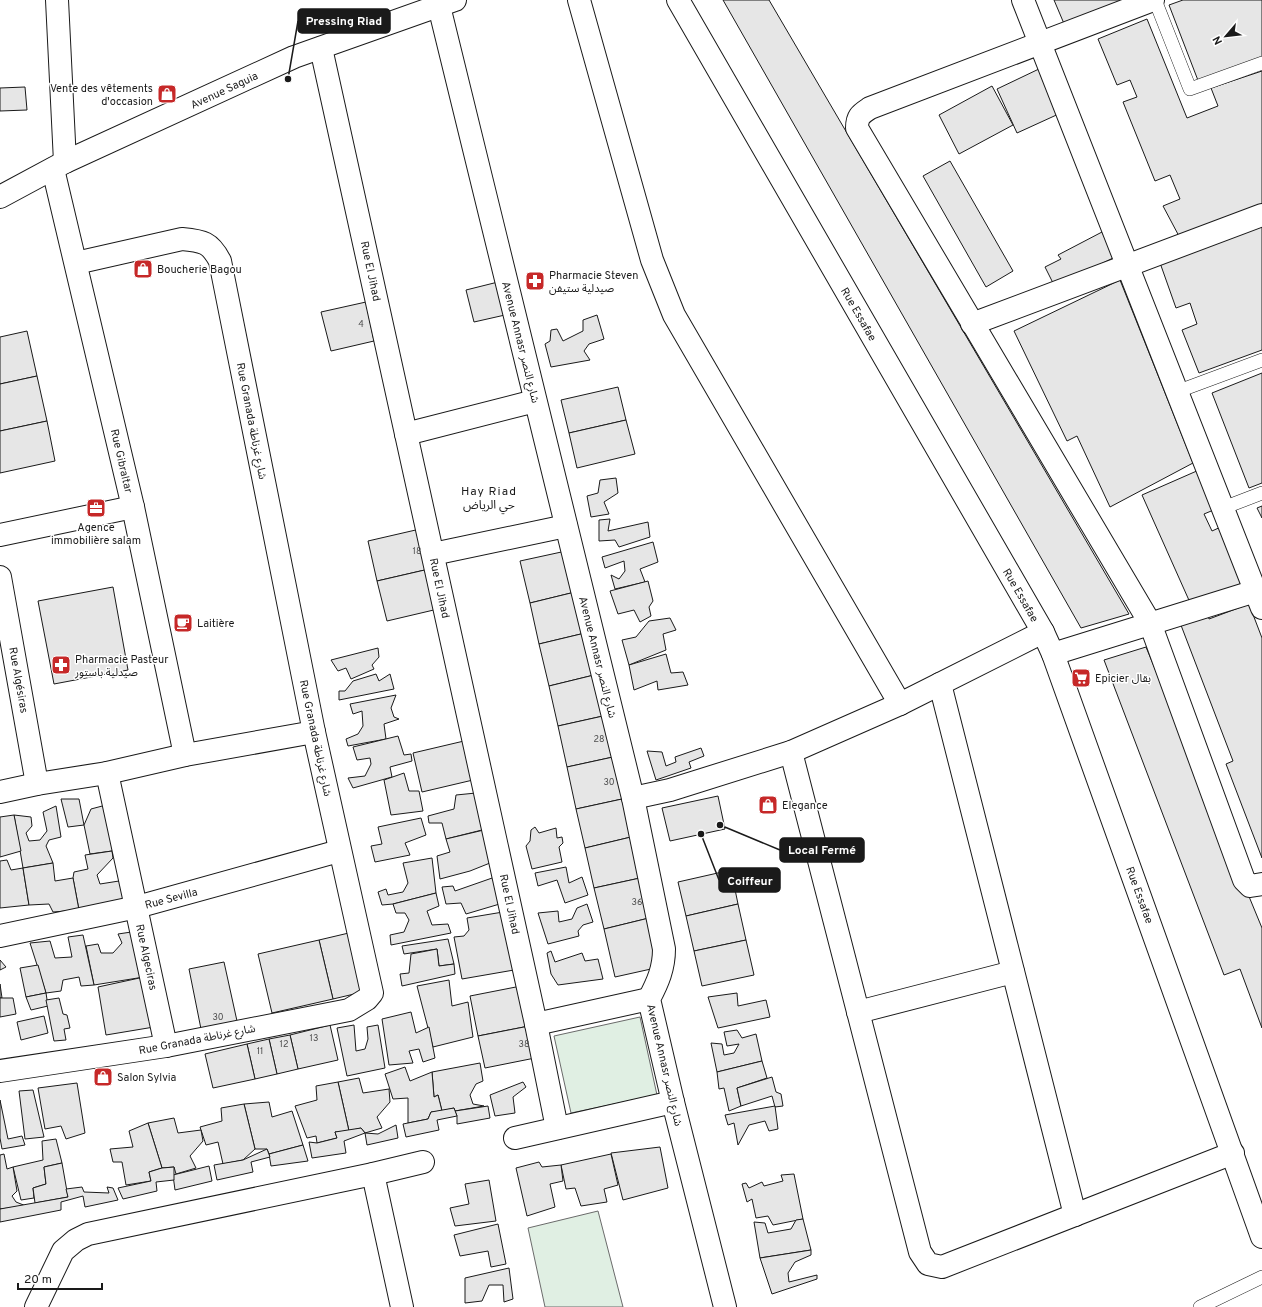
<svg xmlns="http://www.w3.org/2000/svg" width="1262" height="1307" font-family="Overpass,'Noto Sans Arabic',sans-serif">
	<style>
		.green { fill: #e0efe3; stroke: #6a6a6a }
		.building { fill: #e6e6e6; stroke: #1a1a1a }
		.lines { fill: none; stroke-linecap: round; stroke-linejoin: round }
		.service-casing { stroke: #1a1a1a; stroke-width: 14 }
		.minor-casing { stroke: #1a1a1a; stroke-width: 24 }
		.service { stroke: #fff; stroke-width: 13 }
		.minor { stroke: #fff; stroke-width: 22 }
		.labels { text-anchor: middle; stroke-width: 3; stroke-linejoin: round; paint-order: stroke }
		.number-label { font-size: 9px; fill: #4d4d4d }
		.poi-label { font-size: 11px; fill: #1a1a1a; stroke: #fff; text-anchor: start }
		.street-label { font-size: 11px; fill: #1a1a1a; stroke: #fff }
		.neighbourhood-label { font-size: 12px; letter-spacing: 1px; fill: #1a1a1a; stroke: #fff }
		.leader { fill: none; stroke: #1a1a1a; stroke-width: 1.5 }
		.callout-dot { fill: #1a1a1a; stroke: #fff; stroke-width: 1.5 }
		.callout { fill: #1a1a1a; stroke: #1a1a1a; stroke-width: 1.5 }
		.callout-label { font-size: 12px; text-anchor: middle; font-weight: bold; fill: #fff }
	</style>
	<rect width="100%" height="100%" fill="#fff"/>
	<g class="green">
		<path d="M640,1017L657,1095L571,1113L554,1036Z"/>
		<path d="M598,1211L623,1307H545L528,1228Z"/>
	</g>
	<g class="building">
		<path d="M723,0H769L1129,614L1081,628Z"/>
		<path d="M1054,0H1132L1065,26Z"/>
		<path d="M1183,0H1262V59L1199,83L1169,5Z"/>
		<path d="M1147,19L1187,118L1218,106L1211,88L1262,71V206L1180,238L1163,206L1180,199L1170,175L1155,181L1123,102L1137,97L1130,80L1117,85L1098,39Z"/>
		<path d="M1041,68L1063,112L1017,133L997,89Z"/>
		<path d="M992,86L1013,125L959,154L939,115Z"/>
		<path d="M25,87L27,110L0,111V88Z"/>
		<path d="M950,161L1013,271L986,287L923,176Z"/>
		<path d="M1262,222V350L1199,373L1182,330L1197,324L1190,303L1176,308L1159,260Z"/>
		<path d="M1102,232L1115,257L1055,287L1045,267L1061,259L1058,255Z"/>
		<path d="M1120,280L1193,463L1110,507L1077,436L1067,441L1014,331Z"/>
		<path d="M498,282L505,315L474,322L466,290Z"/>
		<path d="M366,302L374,341L331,351L321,312Z"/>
		<path d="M597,315L604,339L589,344L584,351L590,360L551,367L545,344L550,341L551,330L557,329L563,341L583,331V320Z"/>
		<path d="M27,331L37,376L0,384V337Z"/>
		<path d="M1262,373V483L1249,488L1212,393Z"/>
		<path d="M37,376L47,421L0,431V384Z"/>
		<path d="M618,387L626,420L569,433L561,400Z"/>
		<path d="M626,420L635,454L577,468L569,433Z"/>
		<path d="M47,421L55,461L0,473V431Z"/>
		<path d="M1199,470L1216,509L1204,514L1212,531L1223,526L1248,582L1192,607L1142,495Z"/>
		<path d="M616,478L618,493L604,502L609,514L591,517L587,496L598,493L600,480Z"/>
		<path d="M1262,506V518L1257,508Z"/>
		<path d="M610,519L608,531L648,522L650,537L619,547L615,540L599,541V520Z"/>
		<path d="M420,529L429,569L377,581L368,541Z"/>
		<path d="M653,542L658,562L640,569L645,582L615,589L611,575L619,579L625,571L624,561L605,568L602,557Z"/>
		<path d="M566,551L575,592L530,603L520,561Z"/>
		<path d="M429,569L438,609L387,621L377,581Z"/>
		<path d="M648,581L653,601L649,607L651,616L640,622L634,610L618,614L610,591Z"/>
		<path d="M113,587L128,670L54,684L38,601Z"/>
		<path d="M575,592L585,633L539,644L530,603Z"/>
		<path d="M1249,604L1262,638V858L1226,764L1233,761L1179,620L1206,609L1209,619Z"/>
		<path d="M670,618L676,630L663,634L666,650L629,665L622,640L636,637L649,621Z"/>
		<path d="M585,633L594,675L549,686L539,644Z"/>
		<path d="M1146,647L1262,928V1028L1240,969L1224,975L1104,660Z"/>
		<path d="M378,648L379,657L372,665L374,669L351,679L346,668L338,671L331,660Z"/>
		<path d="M666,654L671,673L683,672L688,685L658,690L657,681L634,690L629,665Z"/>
		<path d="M376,674L379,681L390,674L394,689L339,700V691H345L353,681Z"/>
		<path d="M594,675L603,716L558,726L549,686Z"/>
		<path d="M396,695L391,708L394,717L399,719L384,724L386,739L348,746L346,739L358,734L363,726L362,711L353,714L350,704Z"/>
		<path d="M603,716L613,757L567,767L558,726Z"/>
		<path d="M398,736L404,755L411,754L412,761L390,767L392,777L353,788L348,778L365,776L371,764L370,758L357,760L353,747Z"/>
		<path d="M464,741L473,780L422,792L413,753Z"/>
		<path d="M701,748L704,756L689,762L691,768L656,780L647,751L662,752L666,766L676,762L675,757Z"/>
		<path d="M613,757L622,799L576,809L567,767Z"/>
		<path d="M404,773L409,791H419L423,811L391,815L384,780Z"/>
		<path d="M476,793L482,830L446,839L442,823H429L428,816L454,809L456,795Z"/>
		<path d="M718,796L725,829L670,841L662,808Z"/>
		<path d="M61,799H79L84,825L68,827Z"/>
		<path d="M622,799L631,837L585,848L576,809Z"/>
		<path d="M106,805L119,846L112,851L90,854L84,825L91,809Z"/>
		<path d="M56,806L61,837L49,840L46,846L53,863L23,868L14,815L31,817L32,826L26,833L29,841L40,840L47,831L43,812Z"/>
		<path d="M14,815L21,851L0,857V817Z"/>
		<path d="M421,818L426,835L405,843L410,855L375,862L371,846L382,844L378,827Z"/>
		<path d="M535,827L539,833L556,828L557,838L562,837L563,843L559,847L562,862L532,869L526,846L530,841L531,830Z"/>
		<path d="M488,829L495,861L470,871L440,879L437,856L450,852L446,839Z"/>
		<path d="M631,837L640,878L594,888L585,848Z"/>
		<path d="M112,851L113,858L97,875L100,884L119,881L130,900L79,910L73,878L74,872L88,869L85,855Z"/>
		<path d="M432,858L436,893L393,904L382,905L378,892L386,889L388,895L403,892L408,883L403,863Z"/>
		<path d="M7,860L11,870L23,868L29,905L0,908V861Z"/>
		<path d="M53,863L55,881L73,878L79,910L53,912L49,904L29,905L23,868Z"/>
		<path d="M566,867L569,883L582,877L588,895L565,903L557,880L538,886L535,873Z"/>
		<path d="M731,870L738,904L686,916L678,882Z"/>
		<path d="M495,877L503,903L466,914L461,903L446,904L442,887L453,886L455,891Z"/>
		<path d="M640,878L649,918L604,929L594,888Z"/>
		<path d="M436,893L439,906L427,911L432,925L448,924L451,933L391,945L390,935L404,932L409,920L405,913H396L393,904Z"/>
		<path d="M587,904L593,922L583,925L578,931L579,936L548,944L538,913L558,911L559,922L572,919L577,908Z"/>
		<path d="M738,904L746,940L694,951L686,916Z"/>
		<path d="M503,912L514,970L462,979L454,937L464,936L469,930L467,918Z"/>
		<path d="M649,918L660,967L615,977L604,929Z"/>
		<path d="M138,931L144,977L94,985L86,946L98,944L101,953H113L122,943L118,934Z"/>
		<path d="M353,932L367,991L333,999L319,940Z"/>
		<path d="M83,935L94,985L81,986L79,977L63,980L61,991L46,993L30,943L50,941L55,958L72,957L68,937Z"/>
		<path d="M448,939L454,964L439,966L437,949L404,954L402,946Z"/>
		<path d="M319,940L333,999L272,1013L258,954Z"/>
		<path d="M746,940L754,975L702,986L694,951Z"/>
		<path d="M437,949L439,966L454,964L455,974L402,986L400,974L409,973L411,954Z"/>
		<path d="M551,951L555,962L582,953L585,961L598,959L603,979L558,985L551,974L547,953Z"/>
		<path d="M0,960L6,967L0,970Z"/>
		<path d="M224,962L237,1021L201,1029L189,969Z"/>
		<path d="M38,965L46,993L26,997L20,968Z"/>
		<path d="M144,977L154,1027L106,1035L98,987Z"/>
		<path d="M449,980L452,1006L468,1002L473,1037L433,1047L417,986Z"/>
		<path d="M0,984L2,998H0Z"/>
		<path d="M521,986L529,1026L478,1036L470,996Z"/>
		<path d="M46,993L48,1006L31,1010L26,997Z"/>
		<path d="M737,993L738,1006L766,1000L770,1017L718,1028L708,997Z"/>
		<path d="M0,998H13L16,1014L0,1017Z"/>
		<path d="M59,998L63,1014L67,1015L70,1028L64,1029L66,1040L54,1041L46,1000Z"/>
		<path d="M411,1012L416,1033L429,1027L435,1058L423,1062L419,1049L409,1051L413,1063L389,1065L382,1019Z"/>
		<path d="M44,1016L48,1033L21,1040L17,1022Z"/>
		<path d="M330,1025L338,1060L298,1069L290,1035Z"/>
		<path d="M354,1025L356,1051L365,1049L368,1039L367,1027L378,1025L385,1068L347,1076L337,1028Z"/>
		<path d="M529,1026L535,1058L485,1068L478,1036Z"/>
		<path d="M737,1030L742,1038L756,1034L762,1061L717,1072L711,1043L722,1044L724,1055L734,1053L739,1044L727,1046L724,1032Z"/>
		<path d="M290,1035L298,1069L277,1074L269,1039Z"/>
		<path d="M269,1039L277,1074L255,1079L247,1044Z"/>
		<path d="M247,1044L255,1079L213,1088L205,1054Z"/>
		<path d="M762,1061L767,1078L737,1088L741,1106L729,1111L724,1088L719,1089L717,1072Z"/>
		<path d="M480,1063L483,1081L476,1084L470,1095L473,1104L484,1106L455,1111L454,1108L442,1111L438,1095L434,1097L432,1072Z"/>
		<path d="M405,1067L410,1081L432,1072L434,1097L438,1095L442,1111L431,1112L428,1119L408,1123V1098L393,1099L385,1074Z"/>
		<path d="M772,1077L776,1092L781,1094L783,1106L775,1107L772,1096L741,1106L737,1088Z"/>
		<path d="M359,1078L363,1093L389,1089L390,1102L377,1117L382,1128L365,1133L361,1128L349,1131L338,1082Z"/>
		<path d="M338,1082L349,1131L335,1132L337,1138L317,1143L316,1136L307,1138L295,1106L317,1100L316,1086Z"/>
		<path d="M523,1082L526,1087L513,1097L515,1113L495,1116L490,1095Z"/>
		<path d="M77,1083L85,1133L66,1139L61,1126L45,1129L38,1088Z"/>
		<path d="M33,1090L44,1137L25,1139L19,1091Z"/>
		<path d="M0,1100L8,1139L22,1136L25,1145L2,1149L0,1138Z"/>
		<path d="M269,1102L272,1117L292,1111L303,1145L269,1154L267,1149H255L244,1104Z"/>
		<path d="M244,1104L255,1149L243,1160L223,1164L218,1142L206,1145L200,1127L222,1121L221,1108Z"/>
		<path d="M488,1106L490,1118L457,1124V1116L455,1111Z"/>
		<path d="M775,1106L778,1129L769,1131L765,1121L749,1125L738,1145L734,1123L728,1125L725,1115Z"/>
		<path d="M454,1108L457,1116L437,1120L439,1130L406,1137L403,1124L428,1119L431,1112Z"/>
		<path d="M174,1118L178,1133L201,1130L203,1141L190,1156L196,1168L176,1174L174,1167L162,1168L148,1123Z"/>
		<path d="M148,1123L162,1168L149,1172L151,1181L126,1185L122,1162H113L110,1149L133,1147L129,1131Z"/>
		<path d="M396,1125L398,1138L367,1145L365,1133L378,1134Z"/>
		<path d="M361,1128L365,1133L344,1141L346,1153L312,1158L309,1142L317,1143L337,1138L335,1132Z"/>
		<path d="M56,1139L62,1163L44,1167L46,1184L33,1188L34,1198L21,1200L13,1167L43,1160L42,1141Z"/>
		<path d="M303,1145L308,1161L271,1166L269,1154Z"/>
		<path d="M660,1147L668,1188L623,1200L611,1153Z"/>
		<path d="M267,1149L270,1157L251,1162L253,1172L217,1180L214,1165L243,1160Z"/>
		<path d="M4,1154L7,1169L13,1167L17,1191L12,1196L16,1202L26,1206L0,1209V1155Z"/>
		<path d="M611,1154L618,1185L604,1189L607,1202L581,1206L575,1188L566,1189L561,1165Z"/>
		<path d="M539,1162L542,1167L561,1165L563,1181L550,1184L555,1207L527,1216L516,1168Z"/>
		<path d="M62,1163L68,1197L35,1203L33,1188L46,1184L44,1167Z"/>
		<path d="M209,1166L212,1181L175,1190L173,1175Z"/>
		<path d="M174,1167V1180L156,1182L157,1191L123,1199L118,1188L151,1181L149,1172L162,1168Z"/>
		<path d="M794,1174L803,1219L773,1225L768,1216L756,1218L752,1199L747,1202L742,1184L746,1183L749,1188L762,1182L764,1186L783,1181L781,1175Z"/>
		<path d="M489,1180L496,1221L455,1226L450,1208L469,1204L465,1184Z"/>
		<path d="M82,1187L84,1192L109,1193L107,1187L113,1188L118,1200L85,1207L83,1196L61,1202V1210L0,1222V1209L68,1197L66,1189Z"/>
		<path d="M803,1219L811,1250L760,1258L754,1222L765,1223L768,1233L791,1229L796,1220Z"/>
		<path d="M498,1224L506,1264L491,1267L488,1251L460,1256L454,1235Z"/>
		<path d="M811,1250V1255L795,1262L788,1273L789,1282L817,1275V1279L772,1294L760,1258Z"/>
		<path d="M509,1268L513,1299L504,1302L503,1285H489L482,1301L465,1303V1278Z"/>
	</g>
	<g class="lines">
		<defs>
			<g id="service">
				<path d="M1155,0L1190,89L1262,63"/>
				<path d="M1176,392L1262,360"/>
				<path d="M1223,508L1262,493"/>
				<path d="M1200,1307L1262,1277"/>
			</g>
			<g id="minor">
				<path d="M57,0L65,162"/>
				<path d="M579,0L652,260L674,315L900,704"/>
				<path d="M678,0L1043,632L1053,654L1262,1237"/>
				<path d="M1023,0L1262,608"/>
				<path d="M1153,0L870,108C861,114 857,116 857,128L1150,623L1244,880L1250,886L1262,884"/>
				<path d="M439,6L633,798L664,949C664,968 658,982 649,999L673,1102L725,1307"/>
				<path d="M321,48L536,1024L557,1128"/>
				<path d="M53,169L133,507L185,755"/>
				<path d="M0,197L65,162L294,57L455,0"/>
				<path d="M972,324L1262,215"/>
				<path d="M406,434L535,401"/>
				<path d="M0,535L133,507"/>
				<path d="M433,554L566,526"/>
				<path d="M0,577L37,784"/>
				<path d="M1053,654L1262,589"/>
				<path d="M940,684L1075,1215"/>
				<path d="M791,752L920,1252L928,1264L942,1267L1233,1153"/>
				<path d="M107,773L166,1046"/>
				<path d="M0,792L37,784L107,773L185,755L314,732"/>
				<path d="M633,798L670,790L791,752L900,704L1043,632"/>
				<path d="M0,936L137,907L339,851"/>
				<path d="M858,1012L1013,972"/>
				<path d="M536,1024L649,999"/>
				<path d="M0,1071L166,1046L349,1010L367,999L372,993L314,732L220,261C210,242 203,241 182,239L76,263"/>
				<path d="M515,1138L673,1102"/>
				<path d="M373,1174L402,1307"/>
				<path d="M36,1307L63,1251L76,1240L88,1234L373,1174L423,1162"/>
			</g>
		</defs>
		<use href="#service" class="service-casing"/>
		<use href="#minor" class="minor-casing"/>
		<use href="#service" class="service"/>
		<use href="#minor" class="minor"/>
	</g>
	<defs>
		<symbol id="shop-square" viewBox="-11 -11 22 22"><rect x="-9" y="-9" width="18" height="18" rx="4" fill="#c62828" stroke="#fff"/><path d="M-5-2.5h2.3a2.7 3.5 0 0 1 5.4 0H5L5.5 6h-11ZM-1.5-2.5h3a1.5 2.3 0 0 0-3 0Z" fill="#fff"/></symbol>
		<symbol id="pharmacy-square" viewBox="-11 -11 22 22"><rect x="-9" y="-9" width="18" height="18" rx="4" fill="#c62828" stroke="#fff"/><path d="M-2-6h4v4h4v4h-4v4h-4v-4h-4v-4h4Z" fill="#fff"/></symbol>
		<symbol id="office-square" viewBox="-11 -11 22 22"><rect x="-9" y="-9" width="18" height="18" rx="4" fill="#c62828" stroke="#fff"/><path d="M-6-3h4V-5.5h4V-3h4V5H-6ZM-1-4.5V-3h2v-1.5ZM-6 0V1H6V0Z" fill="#fff"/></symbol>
		<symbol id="cafe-square" viewBox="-11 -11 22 22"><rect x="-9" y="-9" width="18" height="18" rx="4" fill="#c62828" stroke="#fff"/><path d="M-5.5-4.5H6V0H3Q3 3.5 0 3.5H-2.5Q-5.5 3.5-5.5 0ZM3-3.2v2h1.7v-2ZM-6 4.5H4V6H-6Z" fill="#fff"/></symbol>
		<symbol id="supermarket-square" viewBox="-11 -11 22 22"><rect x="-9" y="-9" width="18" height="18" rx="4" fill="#c62828" stroke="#fff"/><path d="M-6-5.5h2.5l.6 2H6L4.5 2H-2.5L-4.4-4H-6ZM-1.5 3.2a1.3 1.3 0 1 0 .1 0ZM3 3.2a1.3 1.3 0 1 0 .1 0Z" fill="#fff"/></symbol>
	</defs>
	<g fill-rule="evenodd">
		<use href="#shop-square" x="156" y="83" width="22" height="22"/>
		<use href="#shop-square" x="132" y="258" width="22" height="22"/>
		<use href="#pharmacy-square" x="524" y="270" width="22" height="22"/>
		<use href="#office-square" x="85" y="497" width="22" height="22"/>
		<use href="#cafe-square" x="172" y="612" width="22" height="22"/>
		<use href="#pharmacy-square" x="50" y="654" width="22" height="22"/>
		<use href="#supermarket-square" x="1070" y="667" width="22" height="22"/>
		<use href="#shop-square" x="757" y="794" width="22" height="22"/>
		<use href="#shop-square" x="92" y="1066" width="22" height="22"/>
	</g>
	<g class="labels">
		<g class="number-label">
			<text x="361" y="327">4</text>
			<text x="417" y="554">18</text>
			<text x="599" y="742">28</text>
			<text x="609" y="785">30</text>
			<text x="637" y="905">36</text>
			<text x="218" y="1020">30</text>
			<text x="314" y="1041">13</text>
			<text x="284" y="1047">12</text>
			<text x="524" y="1047">38</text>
			<text x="260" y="1054">11</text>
		</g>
		<g class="poi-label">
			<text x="153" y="92" text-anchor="end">Vente des vêtements<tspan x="153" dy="13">d'occasion</tspan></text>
			<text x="157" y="273">Boucherie Bagou</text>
			<text x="549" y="279">Pharmacie Steven<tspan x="549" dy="13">صيدلية ستيفن</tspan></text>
			<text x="96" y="531" text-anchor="middle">Agence<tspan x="96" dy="13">immobilière salam</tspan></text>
			<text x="197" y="627">Laitière</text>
			<text x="75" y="663">Pharmacie Pasteur<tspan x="75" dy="13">صيدلية باستور</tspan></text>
			<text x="1095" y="682">Epicier بقال</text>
			<text x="782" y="809">Elegance</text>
			<text x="117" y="1081">Salon Sylvia</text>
		</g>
		<g class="street-label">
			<text transform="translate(224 90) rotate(-25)" y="4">Avenue Saguia</text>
			<text transform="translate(371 271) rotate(78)" y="4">Rue El Jihad</text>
			<text transform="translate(859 314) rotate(60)" y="4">Rue Essafae</text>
			<text transform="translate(521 342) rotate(76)" y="4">Avenue Annasr شارع النصر</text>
			<text transform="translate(252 421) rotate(79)" y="4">Rue Granada شارع غرناطة</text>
			<text transform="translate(122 461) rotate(77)" y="4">Rue Gibraltar</text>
			<text transform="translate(440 588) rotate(78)" y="4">Rue El Jihad</text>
			<text transform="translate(1021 595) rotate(60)" y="4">Rue Essafae</text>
			<text transform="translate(598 657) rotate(76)" y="4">Avenue Annasr شارع النصر</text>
			<text transform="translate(19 680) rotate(80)" y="4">Rue Algésiras</text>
			<text transform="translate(316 738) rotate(78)" y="4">Rue Granada شارع غرناطة</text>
			<text transform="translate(1140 895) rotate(70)" y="4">Rue Essafae</text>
			<text transform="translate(171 898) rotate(-15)" y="4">Rue Sevilla</text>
			<text transform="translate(510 904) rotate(78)" y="4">Rue El Jihad</text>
			<text transform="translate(147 957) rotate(78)" y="4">Rue Algeciras</text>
			<text transform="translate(197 1039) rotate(-11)" y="4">Rue Granada شارع غرناطة</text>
			<text transform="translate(665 1065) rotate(77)" y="4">Avenue Annasr شارع النصر</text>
		</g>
		<g class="neighbourhood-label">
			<text x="489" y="495">Hay Riad<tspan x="489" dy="14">حي الرياض</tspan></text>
		</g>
	</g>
	<path class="leader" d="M288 79L298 21M720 825L780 850M701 834L719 880"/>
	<g class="callout-dot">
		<circle cx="288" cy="79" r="4"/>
		<circle cx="720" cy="825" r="4"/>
		<circle cx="701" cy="834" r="4"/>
	</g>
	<g class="callout">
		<rect x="298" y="9" width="92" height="24" rx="4"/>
		<rect x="780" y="838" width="84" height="24" rx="4"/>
		<rect x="719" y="868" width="61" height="24" rx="4"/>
	</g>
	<g class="callout-label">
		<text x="344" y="25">Pressing Riad</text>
		<text x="822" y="854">Local Fermé</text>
		<text x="750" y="885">Coiffeur</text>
	</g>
	<g transform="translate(1226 36) rotate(242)" stroke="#ffffff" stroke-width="3" paint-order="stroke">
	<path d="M0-3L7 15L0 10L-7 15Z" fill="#1a1a1a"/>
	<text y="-6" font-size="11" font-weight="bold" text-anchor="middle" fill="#1a1a1a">N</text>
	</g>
	<path d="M18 1283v6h84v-6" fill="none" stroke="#1a1a1a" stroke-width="2"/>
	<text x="24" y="1283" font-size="12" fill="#1a1a1a" stroke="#ffffff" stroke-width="3" paint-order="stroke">20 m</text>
</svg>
